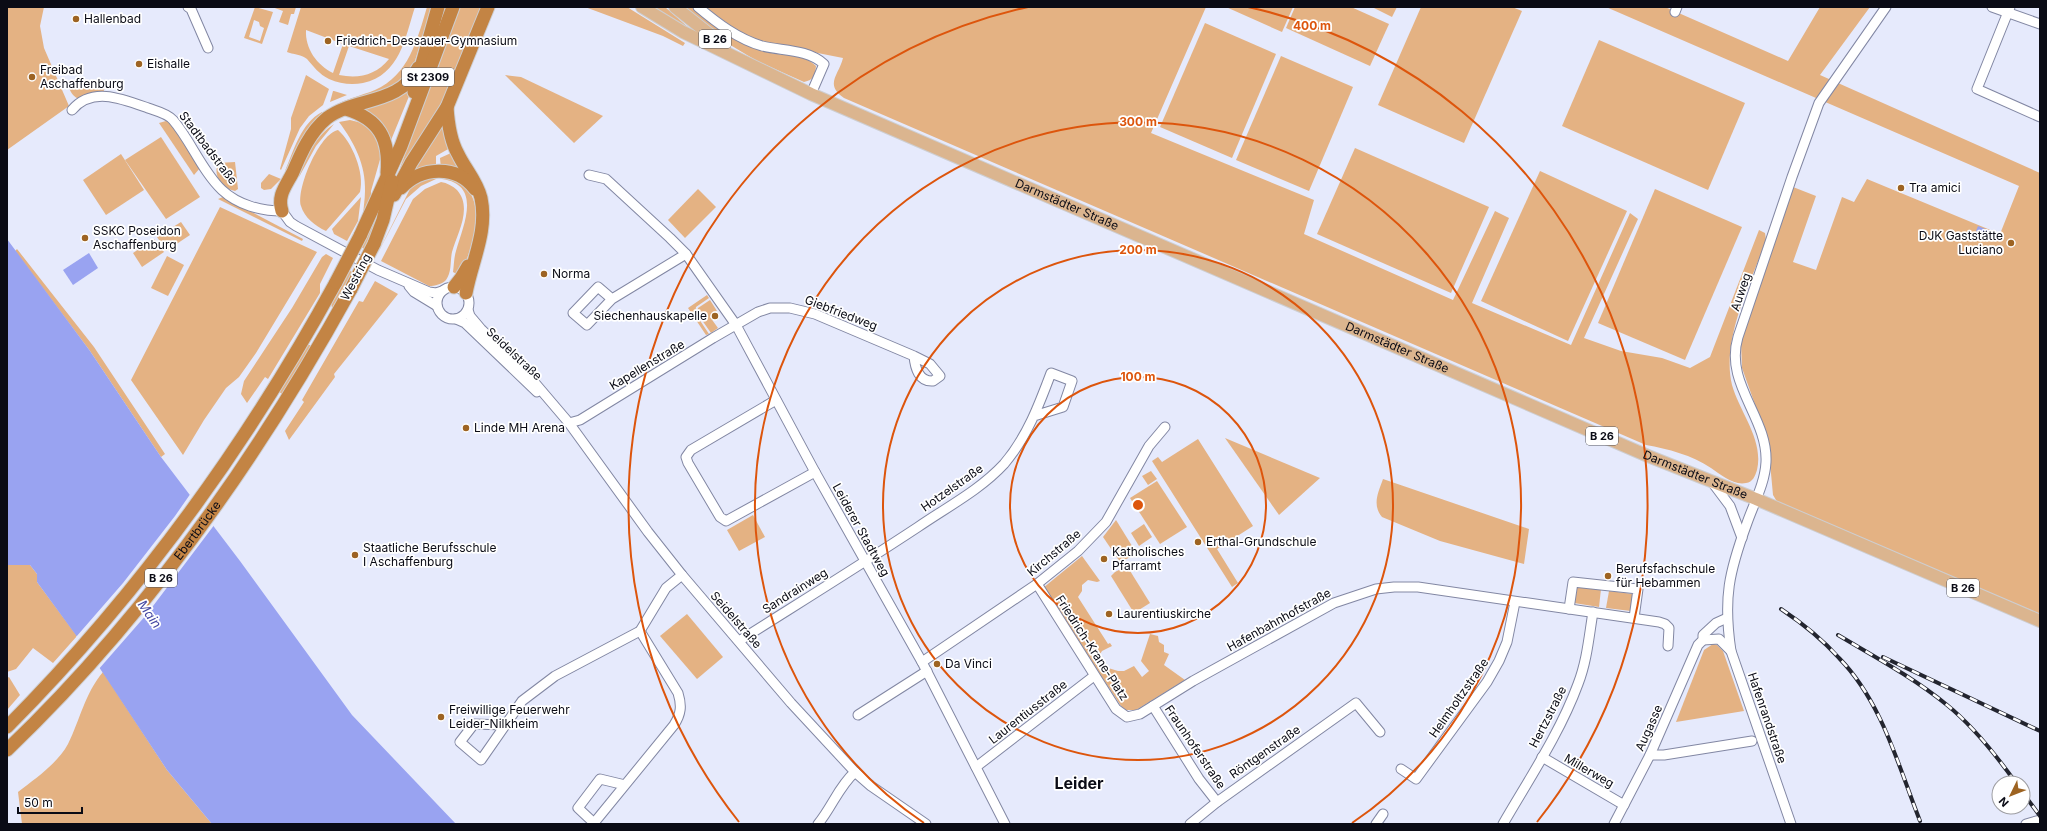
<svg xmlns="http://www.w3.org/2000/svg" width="2047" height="831" font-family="Inter,sans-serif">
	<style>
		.green { fill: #e4b283; fill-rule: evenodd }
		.water { fill: #99a3f1 }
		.pier { fill: #e6eafc }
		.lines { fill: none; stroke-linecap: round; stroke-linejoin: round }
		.minor-casing { stroke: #8287a3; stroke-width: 11 }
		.major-casing { stroke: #ceced0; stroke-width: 14 }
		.highway-casing { stroke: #ceced0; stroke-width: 15 }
		.minor { stroke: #fff; stroke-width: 9 }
		.major { stroke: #dbb58f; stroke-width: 12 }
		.highway { stroke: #c38444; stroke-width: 13 }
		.rail-casing { stroke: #23252f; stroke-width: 4 }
		.rail { stroke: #fff; stroke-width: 2.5; stroke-dasharray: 8; stroke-linecap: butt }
		.highway-bridge-casing { stroke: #ceced0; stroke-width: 15; stroke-linecap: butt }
		.highway-bridge { stroke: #c38444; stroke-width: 13 }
		.ring { fill: none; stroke: #dd550c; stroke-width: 2 }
		.poi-dot { fill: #9d6322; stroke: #fff; stroke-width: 1.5 }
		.labels { text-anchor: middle; stroke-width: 3.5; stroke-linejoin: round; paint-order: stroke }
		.shield { fill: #fff; stroke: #54545b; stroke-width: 1 }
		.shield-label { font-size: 11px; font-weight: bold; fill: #0a0b15 }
		.poi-label { font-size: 12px; fill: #0a0b15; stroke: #fff; text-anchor: start }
		.street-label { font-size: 12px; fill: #0a0b15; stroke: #fff }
		.water-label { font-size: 13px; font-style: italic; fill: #4548a3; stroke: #fff }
		.district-label { font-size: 16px; font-weight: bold; fill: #0a0b15; stroke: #fff }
		.centre { fill: #dd550c; stroke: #fff; stroke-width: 2 }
		.ring-label { font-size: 12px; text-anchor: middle; font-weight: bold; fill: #dd550c; stroke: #fff; stroke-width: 3.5; stroke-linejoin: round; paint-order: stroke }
	</style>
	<rect width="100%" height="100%" fill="#e6eafc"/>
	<g class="green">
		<path d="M7,7H44L40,26L44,48L69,106L7,150Z"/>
		<path d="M255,7L273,12L262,44L244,38ZM254,20L259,22L260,26L264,28L260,41L249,37Z"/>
		<path d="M272,7H296L294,14H291L288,25L279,22L283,11Z"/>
		<path d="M301,7H415C405,38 400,75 363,83C352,85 340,84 329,79C319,74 314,67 307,59C303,55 292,54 287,52ZM306,30L343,44L333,73C317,65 305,49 306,30ZM349,46L389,59C376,75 359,79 339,75Z"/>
		<path d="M427,7H432L413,67L401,86L333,109L332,107C345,99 360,96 375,90C409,75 417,40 427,7Z"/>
		<path d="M459,7H481L448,93L401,169L400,168Z"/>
		<path d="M585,7H627L685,43L683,46L663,36Z"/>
		<path d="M646,7H665L689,28Z"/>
		<path d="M680,7H693C710,22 740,40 761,50C778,57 803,52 816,66C815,75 814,80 804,82L757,61L732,46Z"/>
		<path d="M705,7H1206L1151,133L1314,200L1304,234L1453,300L1495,211L1509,218L1472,303L1571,345L1630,213L1638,219L1584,338L1621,351L1662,358L1690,368L1710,357L1759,230L1765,233L1766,240C1751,283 1721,339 1732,385C1740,413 1764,440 1757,470C1755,476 1753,482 1746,483C1734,486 1720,474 1711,468C1692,455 1668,449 1646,445L844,98C824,84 839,75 843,58L767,43L753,39L738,31Z"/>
		<path d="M1226,7H1293L1282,32Z"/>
		<path d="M1295,7H1351L1389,24L1370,66L1286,28Z"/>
		<path d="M1372,7H1397L1392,17Z"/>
		<path d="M1421,7H1512L1522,11L1464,143L1378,105Z"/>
		<path d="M1606,7H1665L1788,61L1820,7H1870L1820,75L2040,173V618L1779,505L1773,495L1768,441L1742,368L1741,343L1793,187L1816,196L1793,262L1816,270L1842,197L1854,202L1867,179L2000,234L2019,186Z"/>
		<path d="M1205,23L1276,54L1232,158L1160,127Z"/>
		<path d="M1599,40L1745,103L1708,190L1562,126Z"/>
		<path d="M1281,56L1353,87L1309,191L1236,160Z"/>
		<path d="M306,75L329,89L323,105L309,116L300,128L281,170L280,169L291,129V118Z"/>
		<path d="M505,75L521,77L603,116L574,143Z"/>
		<path d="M77,81L105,87L103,93L79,99C74,97 71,93 69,88L73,82Z"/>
		<path d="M409,87L412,89L389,145L359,110C378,107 395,101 409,87Z"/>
		<path d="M333,91H334L347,95L330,102Z"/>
		<path d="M322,112L324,116L285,171C294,150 301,123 322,112Z"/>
		<path d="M350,120L362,123L376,135L381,156L371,191V199L363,219C363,209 365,200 365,191C366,165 354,142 339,122Z"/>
		<path d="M166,121H169L200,168L194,175L159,123Z"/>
		<path d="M334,124L316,146L299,177C304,157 317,135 334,124Z"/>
		<path d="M442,124L450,148L436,156V169L412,171Z"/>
		<path d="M338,130C352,142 365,173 360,192L326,231C315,226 304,217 301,206C296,188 320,133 338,130Z"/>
		<path d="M161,137L200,197L166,219L125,160Z"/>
		<path d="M1355,148L1489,207L1451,293L1317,234Z"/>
		<path d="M451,153L467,173L441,169L440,158Z"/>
		<path d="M121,154L144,190L106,215L83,180Z"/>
		<path d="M235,162L238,189L235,191C221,188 213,176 218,163Z"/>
		<path d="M1540,171L1627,211L1568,341L1481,301Z"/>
		<path d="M269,174L281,179L271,189L264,190L261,188V183Z"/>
		<path d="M437,177L436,179L421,186L406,199L376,257L411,187L421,180Z"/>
		<path d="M441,177C495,184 474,244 460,276L453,272C454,265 454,257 456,251C463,226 483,185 442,179Z"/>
		<path d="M441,182C447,183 453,186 457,190C473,208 457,234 452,252C450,261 452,272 446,280C442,284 435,286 429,286L381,261L413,199L425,189Z"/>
		<path d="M698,189L716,207L685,238L668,220Z"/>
		<path d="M1655,189L1742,227L1685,360L1598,323Z"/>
		<path d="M223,197L303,239L302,241L218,199Z"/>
		<path d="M361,197L358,221L347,241L334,234L332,229Z"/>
		<path d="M220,207L317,252L256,353L239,377L226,388L204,420L183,455L131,380Z"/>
		<path d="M378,212H380L366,250L361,247Z"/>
		<path d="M181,222L190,235L166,251L157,237Z"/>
		<path d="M154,239L164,252L142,267L133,253Z"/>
		<path d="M17,249L94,347L165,454L161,457L90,351L15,251Z"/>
		<path d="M326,254L333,258L320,284V293L268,379L265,377L247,403L241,394L244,381L292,308L322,257Z"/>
		<path d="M167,256L184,265L168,296L151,288Z"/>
		<path d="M349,270L353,273L332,308L331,303Z"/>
		<path d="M375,281L398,294L334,374L335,377L289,440L285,431L304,402L302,400L359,301L363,302Z"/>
		<path d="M707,295L709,298L696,307L695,313L709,334L706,335L688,308Z"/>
		<path d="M710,300L717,311L713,312L710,317L718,328L711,333L697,313L698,308Z"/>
		<path d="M307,345H310L311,348L282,394L278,391Z"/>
		<path d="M1225,438L1320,478L1279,515Z"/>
		<path d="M1198,439L1253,526L1217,549L1238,583L1232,587L1152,461L1158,457L1162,462Z"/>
		<path d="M1151,471L1157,479L1148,485L1142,476Z"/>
		<path d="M1383,479L1529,529L1524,564L1440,541L1382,517C1372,505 1378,493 1383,479Z"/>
		<path d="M1157,481L1187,527L1160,544L1130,498Z"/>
		<path d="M753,515L765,537L739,551L727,530Z"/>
		<path d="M1116,520L1137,554L1120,562L1103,537Z"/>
		<path d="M1144,524L1152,537L1139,546L1131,533Z"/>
		<path d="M1082,556L1100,581L1097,582L1088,580L1082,585V591L1078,597L1108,644L1110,643L1112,646L1102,651L1095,662L1100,671L1105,667L1118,671H1124L1134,666L1142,677L1149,671L1141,661L1150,634L1158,636L1159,642L1164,645V652L1169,654L1164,665L1185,680L1136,710H1126L1121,706L1043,588Z"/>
		<path d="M7,565H30L37,574V582L77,636L53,663L33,648L16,669L7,672Z"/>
		<path d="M1127,566L1150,603L1134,613L1111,576L1115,572Z"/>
		<path d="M1577,586L1601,589L1599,607L1574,603Z"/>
		<path d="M1609,591L1633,594L1631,611L1606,608Z"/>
		<path d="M687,614L723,657L697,679L660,636Z"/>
		<path d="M1713,644L1717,645L1723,651L1744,711L1676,722L1704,650Z"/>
		<path d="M103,672L167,770L212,824H22L18,792C36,778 57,764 68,744C80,720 85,693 103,672Z"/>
		<path d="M9,677L20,695L7,710V678Z"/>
	</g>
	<g class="water">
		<path d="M1978,226L1990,231L1987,236L1976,231Z"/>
		<path d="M7,239L90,351L161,457L240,561L352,715L456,824H212L167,770L97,664L37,582V574L30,565H7Z"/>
		<path d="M89,253L98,268L73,285L63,270Z"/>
	</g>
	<path class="pier" d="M191,493L215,524L147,614L98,670L76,637L123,583L175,516Z"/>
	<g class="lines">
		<defs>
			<g id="minor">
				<path d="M188,7L191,9L208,48"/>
				<path d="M698,7C717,23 738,39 762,46C783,51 807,49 824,64L811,94"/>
				<path d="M1992,7L2040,24"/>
				<path d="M2010,7L1977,89L2040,117"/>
				<path d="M1675,12L1677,7"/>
				<path d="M72,110C92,86 123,99 148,108C156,111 167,113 173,120C191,141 202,171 222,190C238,205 261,211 282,211L290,222L296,226L378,270L429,292L436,293L442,291"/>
				<path d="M589,175L606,179L670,238L686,254L736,325L815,472L922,662L1005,824"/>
				<path d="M409,286L414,292L437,306"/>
				<circle cx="453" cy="303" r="16"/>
				<path d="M612,299L587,325L573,313L598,287L612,299L686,254"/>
				<path d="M468,310L470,316L481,329L529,376L569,423L648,532L682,575L791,703L855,772L871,786L926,824"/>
				<path d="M456,319L465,323L537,392"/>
				<path d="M776,400L691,450L686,457L688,463L720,517L726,521L815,472"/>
				<path d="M569,423L580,420L713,338L758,312L770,308H790L815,314L914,356C915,368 919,382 933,381L940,376L930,364L914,356"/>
				<path d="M1712,482L1730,506L1742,538"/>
				<path d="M1037,584L1116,709L1127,717L1140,714L1193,681L1334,603L1376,589L1394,587H1418L1659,622L1665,624L1669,628L1668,646"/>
				<path d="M1569,609L1573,582L1638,589L1634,618"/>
				<path d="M1703,640L1719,639L1731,651"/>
				<path d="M739,641C799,603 859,566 918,527C947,507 980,490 1004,464C1027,437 1039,405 1051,373L1072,381L1063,407L1034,416"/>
				<path d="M922,662L1037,584L1078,551L1106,522L1149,446L1165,427"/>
				<path d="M1153,706L1199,779L1217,802"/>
				<path d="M858,715L927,671"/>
				<path d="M505,725L474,724L460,742L481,760L522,701L555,676L640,631L666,588L682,575"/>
				<path d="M1650,755H1664L1752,741"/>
				<path d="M1542,757L1624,805"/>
				<path d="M976,767L1094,676"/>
				<path d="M1401,769L1416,779L1487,682L1499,661L1507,642L1515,602"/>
				<path d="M625,785L600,779L578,808L594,823L674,725C681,714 682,706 678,693L640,631"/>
				<path d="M818,824C832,807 839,786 855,772"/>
				<path d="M1190,824L1217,802L1356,703L1380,732"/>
				<path d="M1376,824L1383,814"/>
				<path d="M1503,824C1529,779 1560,733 1578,684C1587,661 1589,636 1593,612"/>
				<path d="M1614,824L1650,755L1698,645L1703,640V635L1716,623L1727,618"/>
				<path d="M1791,824L1731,651C1723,598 1729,572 1747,523C1754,503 1765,483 1766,462C1768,417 1724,384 1738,337L1792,177L1819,103L1886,7"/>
				<path d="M2026,824L2040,820"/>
			</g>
			<g id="major">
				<path id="s1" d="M642,7L683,32L811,94L1648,456L1756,499L2040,621"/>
				<path d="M675,7L723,45"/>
			</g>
			<g id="highway">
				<path d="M414,92L438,7"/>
				<path d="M447,107C448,123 450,140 458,154C465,169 477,181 481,198C488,231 472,261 466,293"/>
				<path d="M346,109C379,119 390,139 387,173"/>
				<path d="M401,188C421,167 456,164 475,189"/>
				<path d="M394,195L411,163L447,107L488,7"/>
				<path d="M282,211C277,195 286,186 293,172C301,153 310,132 327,118C355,97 400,105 418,68"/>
				<path d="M360,236L401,146L453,7"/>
				<path d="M374,244L383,220L392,181"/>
				<path d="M454,287L461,278L468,266"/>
				<path d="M7,727C138,595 247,445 336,282"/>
				<path id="s2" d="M7,750C145,618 259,456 351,289"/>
			</g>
		</defs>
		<use href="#minor" class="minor-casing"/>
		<use href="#major" class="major-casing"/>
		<use href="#highway" class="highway-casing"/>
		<use href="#minor" class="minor"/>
		<use href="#major" class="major"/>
		<use href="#highway" class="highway"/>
		<defs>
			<g id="rail">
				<path d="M1781,609C1802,623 1822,639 1839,658C1882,702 1898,765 1920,821"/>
				<path d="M1838,635C1875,657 1914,678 1947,705C1973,726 1996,755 2016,783"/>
				<path d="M1883,657L2040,731"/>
				<path d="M2023,793L2040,816"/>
			</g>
		</defs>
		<use href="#rail" class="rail-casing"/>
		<use href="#rail" class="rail"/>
		<defs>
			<g id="highway-bridge">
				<path d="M336,282L360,236"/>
				<path d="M351,289L374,244"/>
			</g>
		</defs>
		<use href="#highway-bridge" class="highway-bridge-casing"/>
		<use href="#highway-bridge" class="highway-bridge"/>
	</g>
	<g class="ring">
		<circle cx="1138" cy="505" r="128"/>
		<circle cx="1138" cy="505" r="255"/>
		<path d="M924 823A383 383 0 1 1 1352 823"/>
		<path d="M739 822A510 510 0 0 1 1028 7M1248 7A510 510 0 0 1 1537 822"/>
	</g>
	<g class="poi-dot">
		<circle cx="76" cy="19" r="4"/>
		<circle cx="328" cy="41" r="4"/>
		<circle cx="139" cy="64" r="4"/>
		<circle cx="32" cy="77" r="4"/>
		<circle cx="1901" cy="188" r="4"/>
		<circle cx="85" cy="238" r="4"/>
		<circle cx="2011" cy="243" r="4"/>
		<circle cx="544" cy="274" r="4"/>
		<circle cx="715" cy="316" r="4"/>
		<circle cx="466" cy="428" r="4"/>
		<circle cx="1198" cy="542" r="4"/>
		<circle cx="355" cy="555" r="4"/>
		<circle cx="1104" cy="559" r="4"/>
		<circle cx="1608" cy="576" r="4"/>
		<circle cx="1109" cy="614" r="4"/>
		<circle cx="937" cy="664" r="4"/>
		<circle cx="441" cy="717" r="4"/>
	</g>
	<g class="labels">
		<g class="shield">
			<rect x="699" y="30" width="32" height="18" rx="3"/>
			<rect x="402" y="68" width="52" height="18" rx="3"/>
			<rect x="1586" y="427" width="32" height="18" rx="3"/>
			<rect x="145" y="569" width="32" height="18" rx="3"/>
			<rect x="1947" y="579" width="32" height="18" rx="3"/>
		</g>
		<g class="shield-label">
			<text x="715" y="43">B 26</text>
			<text x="428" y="81">St 2309</text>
			<text x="1602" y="440">B 26</text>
			<text x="161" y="582">B 26</text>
			<text x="1963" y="592">B 26</text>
		</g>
		<g class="poi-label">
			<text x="84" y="23">Hallenbad</text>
			<text x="336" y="45">Friedrich-Dessauer-Gymnasium</text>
			<text x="147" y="68">Eishalle</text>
			<text x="40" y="74">Freibad<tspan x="40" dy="14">Aschaffenburg</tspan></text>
			<text x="1909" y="192">Tra amici</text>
			<text x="93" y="235">SSKC Poseidon<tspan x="93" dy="14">Aschaffenburg</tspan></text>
			<text x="2003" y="240" text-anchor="end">DJK Gaststätte<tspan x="2003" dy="14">Luciano</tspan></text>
			<text x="552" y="278">Norma</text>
			<text x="707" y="320" text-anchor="end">Siechenhauskapelle</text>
			<text x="474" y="432">Linde MH Arena</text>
			<text x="1206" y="546">Erthal-Grundschule</text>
			<text x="363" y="552">Staatliche Berufsschule<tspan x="363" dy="14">I Aschaffenburg</tspan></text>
			<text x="1112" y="556">Katholisches<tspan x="1112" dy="14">Pfarramt</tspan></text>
			<text x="1616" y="573">Berufsfachschule<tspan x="1616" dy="14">für Hebammen</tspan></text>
			<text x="1117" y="618">Laurentiuskirche</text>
			<text x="945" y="668">Da Vinci</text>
			<text x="449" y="714">Freiwillige Feuerwehr<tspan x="449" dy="14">Leider-Nilkheim</tspan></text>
		</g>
		<g class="street-label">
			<text transform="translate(208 148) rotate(53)" y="4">Stadtbadstraße</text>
			<text dy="4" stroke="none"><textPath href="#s1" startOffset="469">Darmstädter Straße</textPath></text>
			<text transform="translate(356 277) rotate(-62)" y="4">Westring</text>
			<text transform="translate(1741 292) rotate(-71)" y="4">Auweg</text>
			<text transform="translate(841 313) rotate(21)" y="4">Giebfriedweg</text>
			<text dy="4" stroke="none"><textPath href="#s1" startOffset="829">Darmstädter Straße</textPath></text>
			<text transform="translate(514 354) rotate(43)" y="4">Seidelstraße</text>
			<text transform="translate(647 365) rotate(-31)" y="4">Kapellenstraße</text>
			<text dy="4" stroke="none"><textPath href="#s1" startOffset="1153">Darmstädter Straße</textPath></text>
			<text transform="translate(952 488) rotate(-35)" y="4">Hotzelstraße</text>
			<text dy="4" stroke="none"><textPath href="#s2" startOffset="291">Ebertbrücke</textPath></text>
			<text transform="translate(861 530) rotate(61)" y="4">Leiderer Stadtweg</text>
			<text transform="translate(1054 553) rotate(-40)" y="4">Kirchstraße</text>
			<text transform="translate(795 591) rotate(-32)" y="4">Sandrainweg</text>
			<text transform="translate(736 620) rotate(49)" y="4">Seidelstraße</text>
			<text transform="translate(1279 620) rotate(-29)" y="4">Hafenbahnhofstraße</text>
			<text transform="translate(1092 648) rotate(57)" y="4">Friedrich-Krane-Platz</text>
			<text transform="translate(1459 698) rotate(-55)" y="4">Helmholtzstraße</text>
			<text transform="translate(1028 712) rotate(-38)" y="4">Laurentiusstraße</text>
			<text transform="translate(1548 717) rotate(-63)" y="4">Hertzstraße</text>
			<text transform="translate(1767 718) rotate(71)" y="4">Hafenrandstraße</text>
			<text transform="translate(1649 728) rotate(-66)" y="4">Augasse</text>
			<text transform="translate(1195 747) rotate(56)" y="4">Fraunhoferstraße</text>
			<text transform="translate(1265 752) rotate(-35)" y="4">Röntgenstraße</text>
			<text transform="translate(1589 771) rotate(30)" y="4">Millerweg</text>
		</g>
		<g class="water-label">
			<text transform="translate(150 614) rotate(55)" y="5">Main</text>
		</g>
		<g class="district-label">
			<text x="1079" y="789">Leider</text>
		</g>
	</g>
	<circle cx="1138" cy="505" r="6" class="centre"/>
	<g class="ring-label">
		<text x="1312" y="30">400 m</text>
		<text x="1138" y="126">300 m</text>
		<text x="1138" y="254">200 m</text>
		<text x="1138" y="381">100 m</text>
	</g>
	<rect width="2047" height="831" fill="none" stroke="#0a0b15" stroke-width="16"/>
	<g transform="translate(2011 795) rotate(227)"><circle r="19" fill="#ffffff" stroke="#9d9da1"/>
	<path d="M0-3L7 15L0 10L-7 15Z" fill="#9d6322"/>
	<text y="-6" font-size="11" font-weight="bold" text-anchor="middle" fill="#0a0b15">N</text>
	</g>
	<path d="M18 807v6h64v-6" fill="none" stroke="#0a0b15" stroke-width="2"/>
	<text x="24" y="807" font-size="12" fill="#0a0b15" stroke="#ffffff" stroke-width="3" paint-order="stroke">50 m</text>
</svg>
